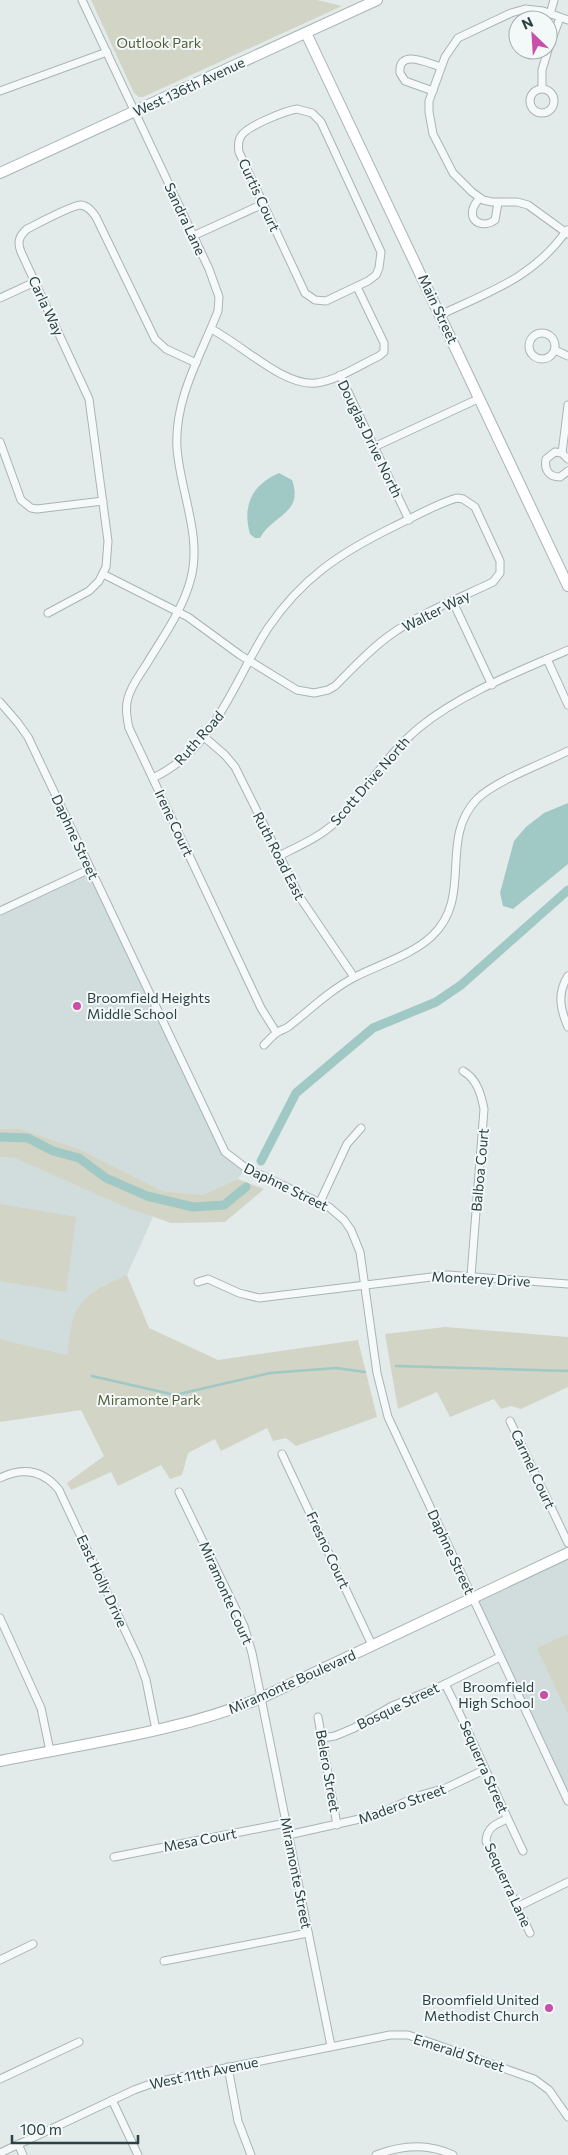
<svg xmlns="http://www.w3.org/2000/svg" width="568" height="2155" font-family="Commissioner,sans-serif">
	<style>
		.built { fill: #d1dcdc }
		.green { fill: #d2d4c5 }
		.water { fill: #a0c8c5 }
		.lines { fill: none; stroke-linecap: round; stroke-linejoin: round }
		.stream { stroke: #a0c8c5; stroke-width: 2.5 }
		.canal { stroke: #a0c8c5; stroke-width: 9 }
		.street-casing { stroke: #a8b4b4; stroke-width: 9 }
		.secondary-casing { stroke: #a8b4b4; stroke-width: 12 }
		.street { stroke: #f6f9f9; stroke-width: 7 }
		.secondary { stroke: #fff; stroke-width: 10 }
		.poi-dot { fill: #c84faa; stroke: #f3f8f8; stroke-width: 2 }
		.labels { text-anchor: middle; stroke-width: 4; stroke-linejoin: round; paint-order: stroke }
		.park-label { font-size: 14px; fill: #555d39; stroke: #f3f8f8 }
		.street-label { font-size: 14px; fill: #2b4142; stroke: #f3f8f8 }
		.poi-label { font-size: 14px; fill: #2b4142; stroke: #f3f8f8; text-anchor: end }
	</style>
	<rect width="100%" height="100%" fill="#e3eaea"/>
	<g class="built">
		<path d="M90,869L218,1141L246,1168L238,1179L202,1195L162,1191L79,1149L20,1129H0V911Z"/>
		<path d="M0,1157L15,1158L153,1217L127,1275L103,1286L74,1319L67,1355L0,1339Z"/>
		<path d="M568,1557V1792L472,1598Z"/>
	</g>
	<g class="green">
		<path d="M91,0H317L342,6L143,97H139L134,93Z"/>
		<path d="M0,1129H20L79,1149L162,1191L202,1195L238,1179L264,1189L225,1222L171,1223L128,1208L15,1158L0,1157Z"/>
		<path d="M0,1204L76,1217L66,1292L0,1281Z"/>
		<path d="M127,1275L149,1328L218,1360L358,1340L377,1417L296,1446L286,1438L273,1441L267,1428L221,1451L215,1439L188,1453L182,1475L170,1479L161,1465L118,1486L111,1472L71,1490L67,1483L104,1456L81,1410L0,1422V1339L67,1355C69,1343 70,1330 73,1319C81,1294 105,1285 127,1275Z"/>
		<path d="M445,1327L568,1337V1387L521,1409L511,1406L501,1409L494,1399L450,1417L437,1392L398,1409L385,1334Z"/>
		<path d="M568,1634V1714L537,1648Z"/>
	</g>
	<g class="water">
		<path d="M279,473L292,480C304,514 272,515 260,538H255L250,534C242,505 252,485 279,473Z"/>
		<path d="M568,803V864L513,909L503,906L500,893L514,841L526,827L544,813Z"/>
	</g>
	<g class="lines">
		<g class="stream">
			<path d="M396,1366L568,1371"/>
			<path d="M92,1376L175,1395L270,1373L336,1368L365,1372"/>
		</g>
		<g class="canal">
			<path d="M0,1137L28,1138L53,1151L79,1158L106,1178L147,1196L193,1207L224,1205L246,1187"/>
			<path d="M261,1161L296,1093L373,1028L436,1002L461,985L568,890"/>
		</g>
		<defs>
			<g id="street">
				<path d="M82,0L209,269L219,297L218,311C201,355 174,399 177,448C180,491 202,535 191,578C183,610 162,638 146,665C139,676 131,686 128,698C125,708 127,718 129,728L261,1008L276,1032"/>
				<path d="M550,14L554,0"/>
				<path d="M568,20L543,11L525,9L511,13L458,38L445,57L429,101V112L433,134L453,173L472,192L483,200L492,202H517L528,205L568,234"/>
				<path d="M548,49L560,18"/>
				<path d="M542,88V70L548,50"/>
				<circle cx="542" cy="101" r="12"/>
				<path d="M0,91L107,52"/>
				<path d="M433,91L405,81L400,73C398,48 428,63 441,67"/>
				<path d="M297,109L312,113L321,122L381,252L379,268L376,275L368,281L326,301L315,300L305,293L239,152C238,146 238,141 241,136C247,126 285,111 297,109Z"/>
				<path d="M480,198C477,201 474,205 473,209C469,223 485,228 495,220L498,203"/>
				<path d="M193,236L263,204"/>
				<path d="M0,298L35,282"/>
				<path d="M440,315C491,291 533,278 567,230"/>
				<path d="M211,329C240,343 284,387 316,383C338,380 360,365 379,356L384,352V343L357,287"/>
				<circle cx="542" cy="346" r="13"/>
				<path d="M555,350L568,356"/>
				<path d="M340,375L409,520"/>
				<path d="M0,442L21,500L31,508L37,509L103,501"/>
				<path d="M374,447L480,398"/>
				<path d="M562,453L568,405"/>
				<path d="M568,459L562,453L555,452L546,459C544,470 549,477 560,477L568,471"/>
				<path d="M103,574L188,617L240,655L297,690L314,693L328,690L335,686C353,668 371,648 393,633C423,612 460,598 493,582L500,573V561L475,507L463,499L458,498C444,500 408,520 393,527C340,553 302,578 268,628C233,682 216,748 153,778"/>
				<path d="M453,602L492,685"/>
				<path d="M48,613L89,591L99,581L106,567L108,541L89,399L21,252C17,242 19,236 27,229C37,224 72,205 81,205C88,206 92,211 96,217L155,339L166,349L196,363"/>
				<path d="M547,659L568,705"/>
				<path d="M0,702L18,723L28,737L225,1152L246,1168L329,1207L344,1220L351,1230L360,1252L377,1373L388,1417L568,1801"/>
				<path d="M203,736L225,755L235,767L301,899L354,977"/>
				<path d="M279,856C299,846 320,837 337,821C366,791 387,754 420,727C460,694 520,671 568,650"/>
				<path d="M0,911L90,869"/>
				<path d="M568,976C557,993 560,1009 568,1027"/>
				<path d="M264,1045C268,1041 273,1035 278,1032C281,1030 285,1029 288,1027C310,1010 330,990 355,977C380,964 412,955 432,936C474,896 438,840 477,799C497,780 542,764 568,751"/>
				<path d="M463,1071C477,1079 481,1094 484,1109L471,1276"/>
				<path d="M320,1202L347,1144L361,1128"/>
				<path d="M198,1282L208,1279L239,1293L259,1298L448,1275L568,1284"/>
				<path d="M510,1421L568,1543"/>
				<path d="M282,1454L372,1645"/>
				<path d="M0,1478C23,1467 43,1470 59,1490L138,1658L146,1680L156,1730"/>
				<path d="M179,1492L244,1626L252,1653L331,2046"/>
				<path d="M0,1618L41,1708L50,1751"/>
				<path d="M445,1684C473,1739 496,1795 523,1851"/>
				<path d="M318,1717L337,1825"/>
				<path d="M322,1738L335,1736L354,1728L392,1706L439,1687L500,1657"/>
				<path d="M507,1819C496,1824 487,1827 486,1841L530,1933"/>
				<path d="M288,1835L373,1816L421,1795L446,1788L484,1770"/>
				<path d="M114,1857L286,1823"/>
				<path d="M517,1907L568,1882"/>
				<path d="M0,1960L33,1944"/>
				<path d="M164,1961L308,1933"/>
				<path d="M228,2067L238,2121L251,2155"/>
				<path d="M0,2079L79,2042"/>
				<path d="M112,2100L138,2155"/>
				<path d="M18,2144L23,2155"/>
				<path d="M0,2153L134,2090L156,2082L390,2035H408L426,2041L534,2079L549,2090L568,2117"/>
				<path d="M376,2155C402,2145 428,2143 453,2155"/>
			</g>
			<g id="secondary">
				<path d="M306,33L568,586"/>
				<path d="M0,173L377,0"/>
				<path d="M0,1761C87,1743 178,1732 261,1698L568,1553"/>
			</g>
		</defs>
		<use href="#street" class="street-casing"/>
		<use href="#secondary" class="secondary-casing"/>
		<use href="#street" class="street"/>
		<use href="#secondary" class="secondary"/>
	</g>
	<g class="poi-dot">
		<circle cx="77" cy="1006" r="5"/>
		<circle cx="544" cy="1695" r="5"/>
		<circle cx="549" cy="2008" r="5"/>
	</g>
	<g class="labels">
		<g class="park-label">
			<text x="159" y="48">Outlook Park</text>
			<text x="149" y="1405">Miramonte Park</text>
		</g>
		<g class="street-label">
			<text transform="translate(189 87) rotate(-25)" y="5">West 136th Avenue</text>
			<text transform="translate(259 195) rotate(65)" y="5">Curtis Court</text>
			<text transform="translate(185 219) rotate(65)" y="5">Sandra Lane</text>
			<text transform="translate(46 306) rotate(65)" y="5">Carla Way</text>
			<text transform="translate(438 309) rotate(65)" y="5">Main Street</text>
			<text transform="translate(370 439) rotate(64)" y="5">Douglas Drive North</text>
			<text transform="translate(436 611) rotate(-27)" y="5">Walter Way</text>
			<text transform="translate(199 738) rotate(-49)" y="5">Ruth Road</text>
			<text transform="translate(370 781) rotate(-49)" y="5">Scott Drive North</text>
			<text transform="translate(174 823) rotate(65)" y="5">Irene Court</text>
			<text transform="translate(75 837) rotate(65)" y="5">Daphne Street</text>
			<text transform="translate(279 856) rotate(63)" y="5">Ruth Road East</text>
			<text transform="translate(480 1170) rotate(-85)" y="5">Balboa Court</text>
			<text transform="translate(286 1187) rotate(26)" y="5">Daphne Street</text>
			<text transform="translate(481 1279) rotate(3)" y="5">Monterey Drive</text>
			<text transform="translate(533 1469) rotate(65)" y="5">Carmel Court</text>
			<text transform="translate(328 1550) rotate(65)" y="5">Fresno Court</text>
			<text transform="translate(451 1552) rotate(65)" y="5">Daphne Street</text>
			<text transform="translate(102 1581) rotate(65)" y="5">East Holly Drive</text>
			<text transform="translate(226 1593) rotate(66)" y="5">Miramonte Court</text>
			<text transform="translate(292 1682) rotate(-24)" y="5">Miramonte Boulevard</text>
			<text transform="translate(398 1706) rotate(-26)" y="5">Bosque Street</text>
			<text transform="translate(484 1767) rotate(66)" y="5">Sequerra Street</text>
			<text transform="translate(328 1771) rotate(80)" y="5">Belero Street</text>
			<text transform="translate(402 1804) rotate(-20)" y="5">Madero Street</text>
			<text transform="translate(200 1840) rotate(-11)" y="5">Mesa Court</text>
			<text transform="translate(296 1873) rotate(79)" y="5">Miramonte Street</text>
			<text transform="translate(508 1885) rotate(65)" y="5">Sequerra Lane</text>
			<text transform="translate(459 2053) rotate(18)" y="5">Emerald Street</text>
			<text transform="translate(204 2073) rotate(-12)" y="5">West 11th Avenue</text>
		</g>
		<g class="poi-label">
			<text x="87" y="1003" text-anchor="start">Broomfield Heights<tspan x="87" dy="16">Middle School</tspan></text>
			<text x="534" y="1692">Broomfield<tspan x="534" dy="16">High School</tspan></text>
			<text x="539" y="2005">Broomfield United<tspan x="539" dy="16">Methodist Church</tspan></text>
		</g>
	</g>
	<g transform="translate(533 35) rotate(335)"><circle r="24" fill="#f3f8f8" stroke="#a3afaf"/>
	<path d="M0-4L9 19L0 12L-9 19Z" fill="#c84faa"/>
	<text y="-8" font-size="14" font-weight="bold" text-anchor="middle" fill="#2b4142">N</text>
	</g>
	<path d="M12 2135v8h126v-8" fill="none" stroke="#2b4142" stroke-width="2.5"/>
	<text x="20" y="2135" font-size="15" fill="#2b4142" stroke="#f3f8f8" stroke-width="4" paint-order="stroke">100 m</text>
</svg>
